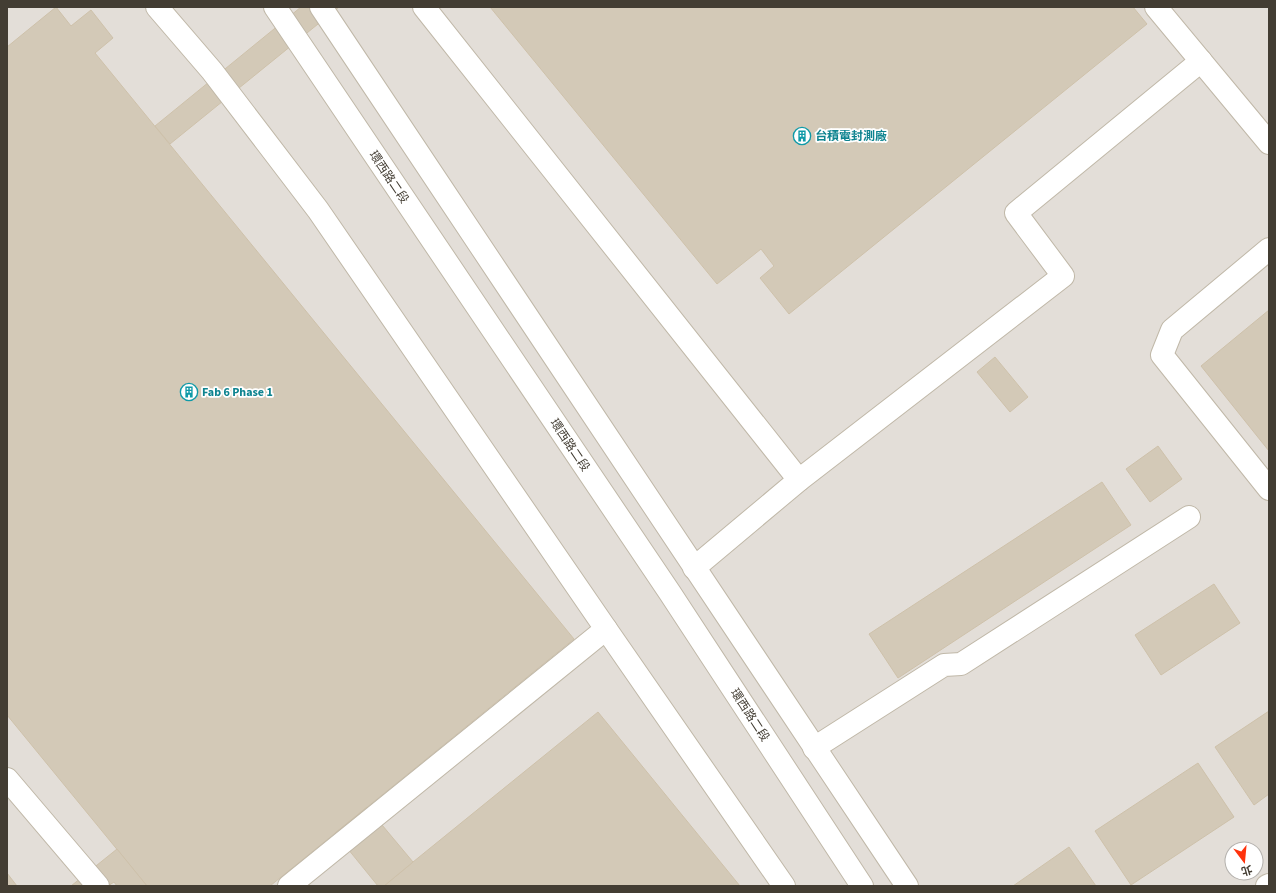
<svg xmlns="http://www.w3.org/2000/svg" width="1276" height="893" font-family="'Source Sans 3','Noto Sans TC',sans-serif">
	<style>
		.industrial { fill: #e3ded8; fill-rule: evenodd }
		.building { fill: #d3c9b7; stroke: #cec1aa }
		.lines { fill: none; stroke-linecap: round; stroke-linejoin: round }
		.minor-casing { stroke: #c0b8a8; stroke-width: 24 }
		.minor { stroke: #fff; stroke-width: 22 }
		.labels { text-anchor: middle; stroke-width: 3.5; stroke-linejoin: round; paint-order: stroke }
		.culture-label { font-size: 12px; font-weight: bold; fill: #0d838f; stroke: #fff; text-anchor: start }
		.street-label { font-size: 12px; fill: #433d33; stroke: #fff }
	</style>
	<rect width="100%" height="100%" fill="#f2ede2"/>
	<path class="industrial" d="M7,7H1269V886H7ZM1232,849H1256V873H1232Z"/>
	<g class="building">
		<path d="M56,7L71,26L91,10L113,38L95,53L574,639L270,886H147L7,715V47Z"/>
		<path d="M301,7H339L170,144L155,126Z"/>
		<path d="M490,7H1133L1147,24L789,314L760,278L774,266L761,249L717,284Z"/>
		<path d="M1269,310V451L1201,366Z"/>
		<path d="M995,357L1028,397L1010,412L977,372Z"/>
		<path d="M1158,446L1182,479L1150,502L1126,469Z"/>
		<path d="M1102,482L1131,525L898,678L869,634Z"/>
		<path d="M1214,584L1240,623L1161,675L1135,635Z"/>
		<path d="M1269,711V794L1254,805L1215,747Z"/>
		<path d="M598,712L740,886H384L413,862Z"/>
		<path d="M1198,763L1234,817L1131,885L1095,831Z"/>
		<path d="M367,807L413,862L384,886H378L335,833Z"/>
		<path d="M1069,847L1096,886H1013Z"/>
		<path d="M117,849L147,886H117L114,882L108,886H71Z"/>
		<path d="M7,873L17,886H7Z"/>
	</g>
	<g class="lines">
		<defs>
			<g id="minor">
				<path d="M157,7L212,71L318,210L606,629L289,886"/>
				<path d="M275,7L670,593L862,886"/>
				<path d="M321,7L907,886"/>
				<path d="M424,7L799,480"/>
				<path d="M1156,7L1269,143"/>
				<path d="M1269,249L1172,330L1162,355L1269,489"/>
				<path d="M694,568L799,480L1063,276L1016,213L1201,61"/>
				<path d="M606,629L784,886"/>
				<path d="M814,748L944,665L961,664L1189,517"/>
				<path d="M7,779L98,886"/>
				<path d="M1267,886L1269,885"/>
			</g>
		</defs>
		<use href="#minor" class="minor-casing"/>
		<use href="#minor" class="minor"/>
	</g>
	<defs>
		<symbol id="building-ring" viewBox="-11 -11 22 22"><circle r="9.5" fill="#fff" stroke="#0f9aa8" stroke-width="1.5"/><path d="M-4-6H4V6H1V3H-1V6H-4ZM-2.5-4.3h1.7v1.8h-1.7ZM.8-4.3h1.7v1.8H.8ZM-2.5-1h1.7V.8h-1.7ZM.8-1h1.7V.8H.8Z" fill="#0f9aa8"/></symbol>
	</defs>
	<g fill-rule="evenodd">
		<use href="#building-ring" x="792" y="126" width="20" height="20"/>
		<use href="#building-ring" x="179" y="382" width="20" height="20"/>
	</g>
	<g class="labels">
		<g class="culture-label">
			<text x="815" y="140">台積電封測廠</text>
			<text x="202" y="396">Fab 6 Phase 1</text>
		</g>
		<g class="street-label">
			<text transform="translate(389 177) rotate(56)" y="4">環西路二段</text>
			<text transform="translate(570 445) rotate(56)" y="4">環西路二段</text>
			<text transform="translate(750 715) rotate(57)" y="4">環西路二段</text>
		</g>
	</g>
	<rect width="1276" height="893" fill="none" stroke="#433d33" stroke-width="16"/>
	<g transform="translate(1244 861) rotate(164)"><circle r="19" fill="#ffffff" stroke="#b4b1ad"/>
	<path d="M0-3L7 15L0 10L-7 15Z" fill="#ff320c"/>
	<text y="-6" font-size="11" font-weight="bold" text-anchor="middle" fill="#433d33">北</text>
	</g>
</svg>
